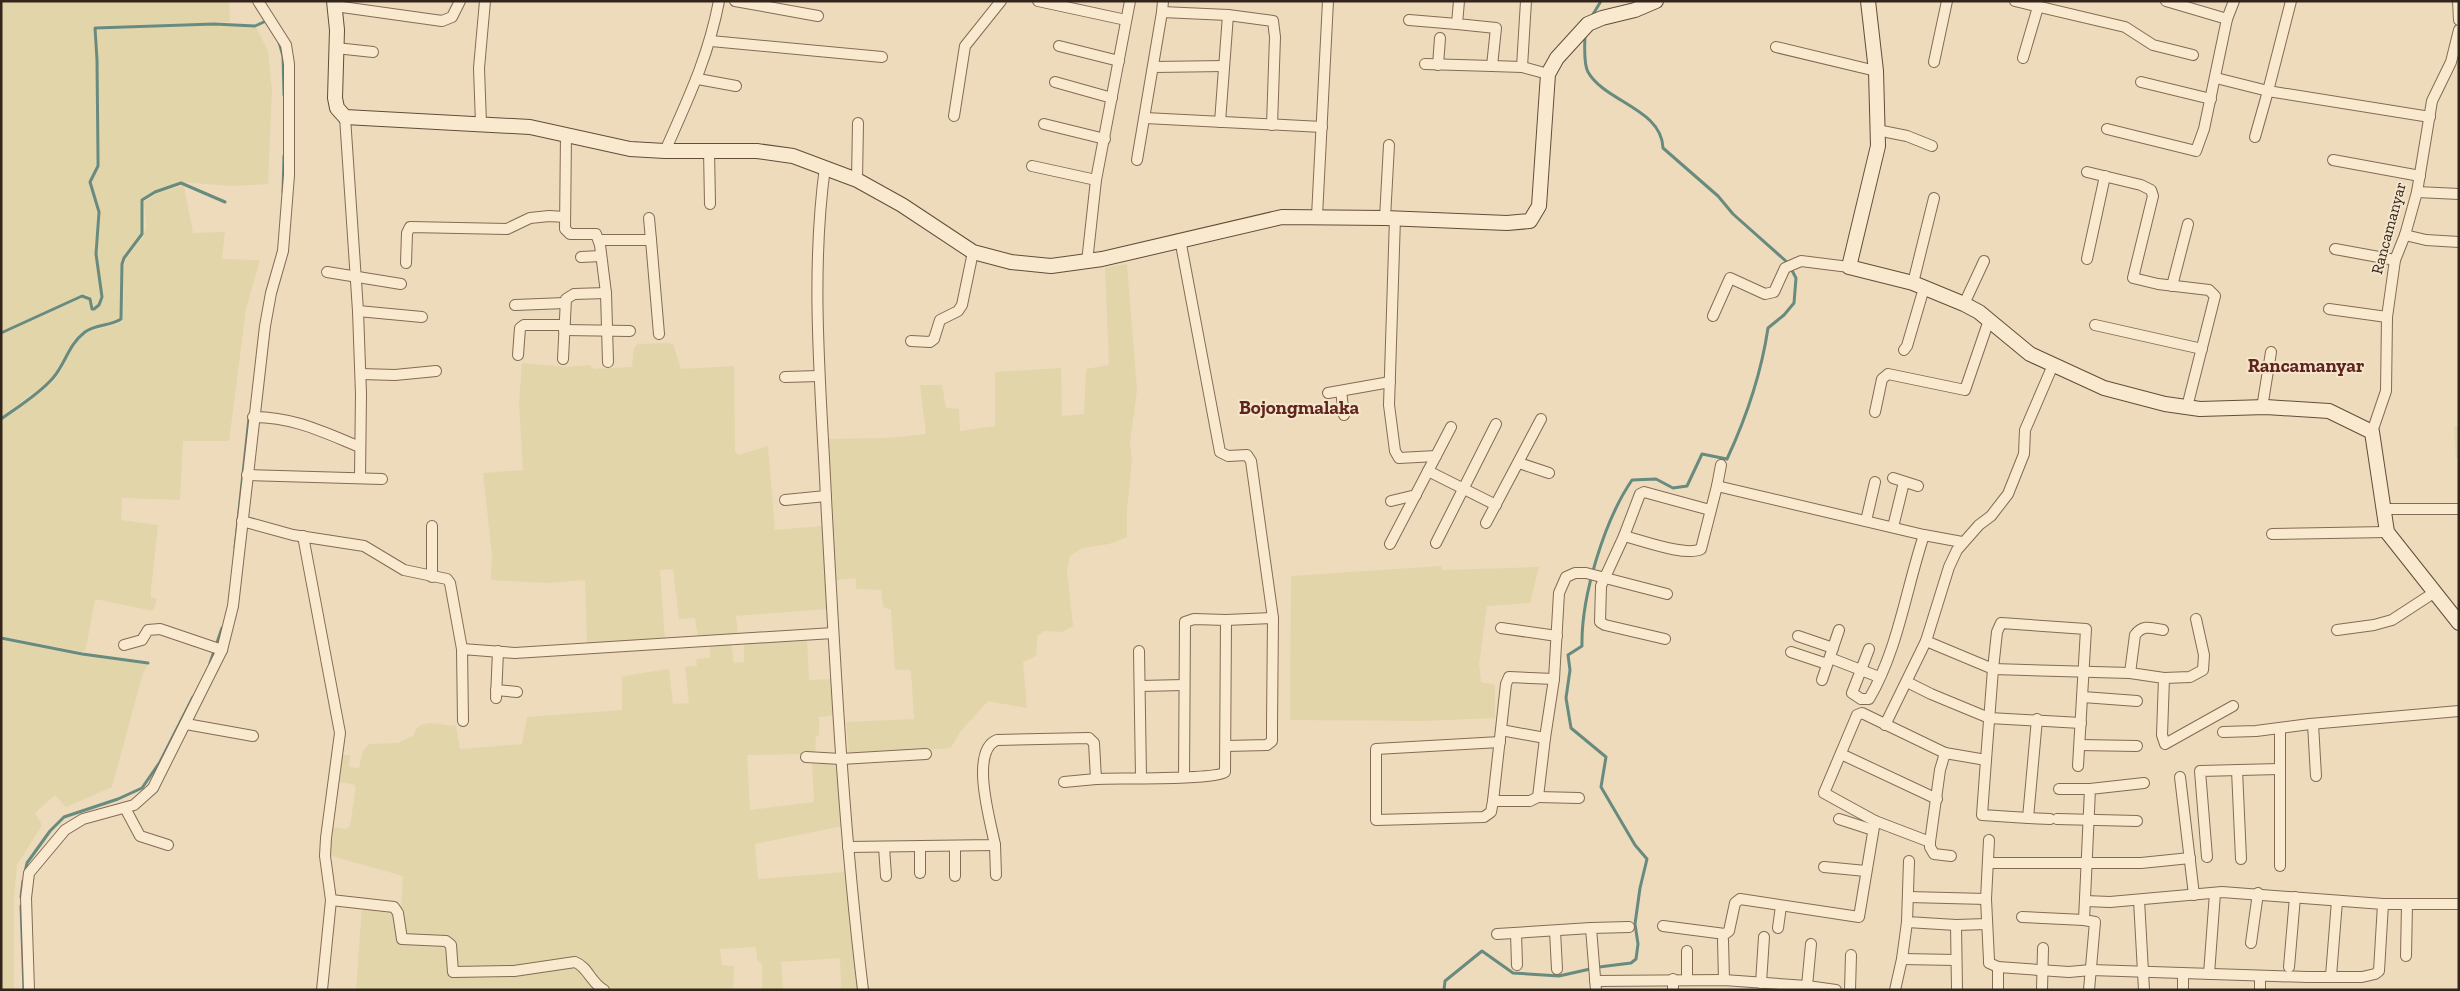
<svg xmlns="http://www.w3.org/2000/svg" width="2460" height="991" font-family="'Zilla Slab',serif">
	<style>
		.farmland { fill: #e2d5aa }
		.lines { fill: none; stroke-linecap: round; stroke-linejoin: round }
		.stream { stroke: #688b80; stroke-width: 3 }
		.street-casing { stroke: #846b56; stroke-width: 12 }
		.secondary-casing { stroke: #654c3a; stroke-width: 16 }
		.street { stroke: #f8e9cf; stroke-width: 10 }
		.secondary { stroke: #f8e9cf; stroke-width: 14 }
		.labels { text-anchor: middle; stroke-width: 4; stroke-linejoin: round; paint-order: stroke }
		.street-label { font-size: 16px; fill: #33251b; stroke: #f4e6cc }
		.quarter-label { font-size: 19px; font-weight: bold; fill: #5f241b; stroke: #f4e6cc }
	</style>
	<rect width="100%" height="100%" fill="#eddbbc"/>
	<g class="farmland">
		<path d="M1,1H229L230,22L93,26L96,60L97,158L96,166L89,182L97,212L95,254L101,296L98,305L94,307L92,299L88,295L82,294L1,332Z"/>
		<path d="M232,25L256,27L268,51L272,90L268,184L232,186L181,182L155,191L141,200V234L123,257L121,264L120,318L87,330L72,342L62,364L51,379L1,418V334L82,297L89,300L91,309L94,310L100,306L103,297L97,254L100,212L91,182L99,167V158L96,29Z"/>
		<path d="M181,186H184L193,233L225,232L222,259L260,260L246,309L229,441H183L180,500L122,498L121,520L158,525L151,591V597L157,599L153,611L95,599L86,648L83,652L1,636V421L54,381L64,366L74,344L88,332L117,324L123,320L124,265L126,258L144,235L146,227L144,202L156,194Z"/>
		<path d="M1127,264L1137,390L1130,442L1132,461L1127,509V537L1109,544L1082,548L1070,556L1067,571L1073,626L1062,632L1044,631L1037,636L1036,656L1023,662L1027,708L988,701L960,732L951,748L849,755L846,722L914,719L911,670H895L891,610L883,607L881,590L856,589V578L827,581L828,609L736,616L738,634L698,637L695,618L679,619L673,569L660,570L665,640L587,645L585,580L546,583L491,580L492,555L483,473L523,470L519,402L522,363L567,367L589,365L595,369L632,367L634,348L638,344L667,343L673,344L681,369L734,366L735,452L739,455L768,446L775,530L833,525L828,439L888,438L926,434L920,385H942L946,408L959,409L960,431L995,426V372L1061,368L1062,416L1084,414L1086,369L1109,365L1105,268Z"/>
		<path d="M2454,426H2459V458H2456Z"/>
		<path d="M1441,566L1442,570L1539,567L1530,603L1487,606L1479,664L1481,682L1495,685V718L1423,721L1290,720L1291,576Z"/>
		<path d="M807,638L809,680L833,679L836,715L819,717V735L816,736L815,754L747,755L750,810L814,802L812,764L838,762L842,826L755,844L758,879L844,872L859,990H841L840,958L781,962L783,990H762V964L757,960L756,947L720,949L722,965L734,966L733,990H356L362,907L393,909L401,907L403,876L328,855L330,827L347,829L350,825L356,787L353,784L337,782L341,755H350L349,767L359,768L363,751L369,744L398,743L413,736L417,728L421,725L430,723L456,726L460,749L522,744L527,717L622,710V677L636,674L669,669L673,704L689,703L685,667L697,666L696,659L710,658V643L731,641L734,663L744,662V641Z"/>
		<path d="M1,640L82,656L148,664L142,676L112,787L66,807L55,795L35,813L42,825L17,865L14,898V990H1Z"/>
	</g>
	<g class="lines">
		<g class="stream">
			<path d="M1592,16L1601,1"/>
			<path d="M279,42L283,56L284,95"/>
			<path d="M283,192L284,156"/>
			<path d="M1,333L82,296L90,299L92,309H94L99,305L102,297L96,254L99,212L90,182L98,166V158L97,60L95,28L214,24L255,26L266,21"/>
			<path d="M1,419C18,407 39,394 53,378C66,363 68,345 85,332C96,324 111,326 121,319L122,264L124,258L142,234V200L155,192L181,183L225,202"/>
			<path d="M235,548L249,418"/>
			<path d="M1,638L82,654L148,663"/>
			<path d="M210,663L222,628"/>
			<path d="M25,872L27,863L50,831L64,817L118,799L142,788L160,762L193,697"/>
			<path d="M21,897L23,881"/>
			<path d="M21,906L24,990"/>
			<path d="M1444,990L1445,981L1482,951L1513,973L1559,976L1599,967L1631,963L1636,959L1638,944L1635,924L1640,888L1647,859L1635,845L1601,787L1606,757L1571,728L1566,698L1570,670L1568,655L1582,646C1581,597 1604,521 1632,480L1656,479L1673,488L1687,486L1702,454L1727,459C1747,416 1761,375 1768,328L1784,315L1794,303L1796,278L1788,263L1733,214L1718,196L1663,148C1662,109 1605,102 1588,72C1583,63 1585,44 1585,33"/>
		</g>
		<defs>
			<g id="street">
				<path d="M735,1L818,16"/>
				<path d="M1038,1L1126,20"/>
				<path d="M1459,1L1457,24L1496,28L1492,66L1522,67L1548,74"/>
				<path d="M2015,1L2125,27L2153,45L2193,55"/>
				<path d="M2166,1L2227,19"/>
				<path d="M2291,1L2268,91L2430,117"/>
				<path d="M2458,1L2459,20"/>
				<path d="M335,6L442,21L452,17L460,1"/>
				<path d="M1162,12L1163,1"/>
				<path d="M1409,20L1457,24"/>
				<path d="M711,41L882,57"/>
				<path d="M1059,46L1119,61"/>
				<path d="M1776,47L1876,71"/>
				<path d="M336,48L373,52"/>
				<path d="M2023,58L2038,7"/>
				<path d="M1934,62L1947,1"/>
				<path d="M1425,64L1492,66"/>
				<path d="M1438,65L1440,38"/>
				<path d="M1154,67L1224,66"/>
				<path d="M1522,67L1526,1"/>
				<path d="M2216,78L2268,91L2255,137"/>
				<path d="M698,79L736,86"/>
				<path d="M1055,82L1112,98"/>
				<path d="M2141,82L2211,99"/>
				<path d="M954,116L965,46L1001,1"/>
				<path d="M345,117L358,311L361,394L360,477"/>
				<path d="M1145,118L1322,127"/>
				<path d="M1220,122L1228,15"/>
				<path d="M481,124L479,68L485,1"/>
				<path d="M1044,124L1105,139"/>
				<path d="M2107,129L2196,151L2204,129L2227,19L2234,1"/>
				<path d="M1877,130L1907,136L1932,146"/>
				<path d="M709,150L710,204"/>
				<path d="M665,151C688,99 708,58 719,1"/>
				<path d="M1137,160L1162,12L1228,15L1273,21L1275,37L1272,125"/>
				<path d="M2333,160L2420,176"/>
				<path d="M1032,166L1096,180"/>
				<path d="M825,167C810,277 821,388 826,498C835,662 843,826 863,990"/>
				<path d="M2087,172L2141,185L2151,190L2153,196L2133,278L2158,284L2209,290L2215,296L2187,407"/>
				<path d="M857,180L858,123"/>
				<path d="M2417,192L2459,194"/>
				<path d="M1317,216L1328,1"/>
				<path d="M649,218L651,240"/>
				<path d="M1385,218L1389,145"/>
				<path d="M1395,218L1389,405L1395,451L1399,458L1436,456"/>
				<path d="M2405,235L2426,240L2459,242"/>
				<path d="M1180,239L1220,452L1228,456L1247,455L1251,461L1273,618"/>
				<path d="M599,240H651L659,334"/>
				<path d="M2335,249L2395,260"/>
				<path d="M581,257L601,256"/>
				<path d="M2087,259L2105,176"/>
				<path d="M1087,262L1096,180L1130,1"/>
				<path d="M406,263L407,233L410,227L507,229L530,218L549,216L565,217"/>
				<path d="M327,272L401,284"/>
				<path d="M1913,283L1934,198"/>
				<path d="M2172,286L2188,224"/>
				<path d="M606,293L608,362"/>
				<path d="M1964,304L1984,261"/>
				<path d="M515,305L565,303"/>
				<path d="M2329,309L2387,317"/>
				<path d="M358,311L422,317"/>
				<path d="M1713,316L1730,278L1765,294L1774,292L1785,268L1801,261L1849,267"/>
				<path d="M2095,325L2202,349"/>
				<path d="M564,330L630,331"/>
				<path d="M911,341L930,342L934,339L940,320L958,311L962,305L973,252"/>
				<path d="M1904,350L1907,346L1924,288"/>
				<path d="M518,355L520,328L524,325H564"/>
				<path d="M563,359L566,299L574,294L606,293L600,245L596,234H570L565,229L566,134"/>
				<path d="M361,374L395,375L436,371"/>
				<path d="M785,377L819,376"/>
				<path d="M1341,391L1344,415"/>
				<path d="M1328,393L1390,382"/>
				<path d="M2262,408L2271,352"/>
				<path d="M1875,412L1882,379L1888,374L1965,390L1989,320"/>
				<path d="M253,417C294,417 323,432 360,447"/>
				<path d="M2372,432L2386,391L2387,317L2395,260L2405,235L2417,192L2432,101L2451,62L2459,30"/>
				<path d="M1519,463L1549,473"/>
				<path d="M1428,471L1496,505"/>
				<path d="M247,475L382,479"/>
				<path d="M1893,478L1918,486"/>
				<path d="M1717,486L1721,465"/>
				<path d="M785,500L826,496"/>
				<path d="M1391,501L1416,495"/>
				<path d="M2382,509H2459"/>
				<path d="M242,521L293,535L364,546L404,570L447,579L450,583L462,649"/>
				<path d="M1866,521L1875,482"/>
				<path d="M1486,523L1541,419"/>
				<path d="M432,526V577"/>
				<path d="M1893,527L1904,482"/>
				<path d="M2272,534L2387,532"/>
				<path d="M303,536L340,733L326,838L325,856L331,900L322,990"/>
				<path d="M1624,536L1640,494L1644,492L1710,510"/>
				<path d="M1436,543L1496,424"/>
				<path d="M1390,544L1451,427"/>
				<path d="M1501,628L1557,636"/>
				<path d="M2337,630L2374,625L2392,620L2435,592"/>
				<path d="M1798,636L1833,648"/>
				<path d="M1665,639L1605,625L1600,622L1601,586L1624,536C1641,540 1686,557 1701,549L1717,486L1924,535"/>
				<path d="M1926,641L1993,669L1997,632L2001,623L2086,629L2078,766"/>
				<path d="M124,645L142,640L148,630L160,629L222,650"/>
				<path d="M1139,651L1141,777"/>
				<path d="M1791,652L1827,664"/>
				<path d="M1830,658L1861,670L1869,649"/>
				<path d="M2130,673L2135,635C2143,624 2152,628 2163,630"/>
				<path d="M1879,677L1861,670L1852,693L1861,699H1869C1898,650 1906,589 1924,535L1962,542"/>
				<path d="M2164,678L2190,677L2203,670L2204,655L2196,619"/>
				<path d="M1822,680L1839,630"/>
				<path d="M1907,682L1931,694L1989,718L2081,723"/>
				<path d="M1140,686L1184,685"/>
				<path d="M496,690L517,692"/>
				<path d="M2083,697L2137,701"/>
				<path d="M496,698L498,651"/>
				<path d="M1862,713L1945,753L1940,770L1930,842L1875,821L1824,793L1857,715Z"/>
				<path d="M463,721L462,649L515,653L833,633"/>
				<path d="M186,724L253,736"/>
				<path d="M2313,724L2316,776"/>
				<path d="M1885,725L1926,641L1949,567L1957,550L1979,525L1991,516L2008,494L2024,454L2025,430L2053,365"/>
				<path d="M1501,730L1545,738L1554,679L1559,593L1566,577L1575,573H1586L1667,594"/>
				<path d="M2223,732L2256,731L2310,724L2459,711"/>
				<path d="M1500,742L1376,749V820L1484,817L1491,812L1493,801H1530L1538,797L1545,738"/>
				<path d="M2080,745L2137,746"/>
				<path d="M1226,746L1267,745L1272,741V725L1273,618L1226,620"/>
				<path d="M1945,753L1986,760L1993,669L2130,673L2164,678L2162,735L2165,744L2233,706"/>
				<path d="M1841,754L1937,799"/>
				<path d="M806,757L841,759L926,754"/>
				<path d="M1986,760L1982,815L2028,818L2037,719"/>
				<path d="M2237,770L2241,859"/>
				<path d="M2180,777L2194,895"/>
				<path d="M1064,782L1096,779"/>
				<path d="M2059,789H2090"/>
				<path d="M1538,797L1579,798"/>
				<path d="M1493,801L1506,684L1509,677L1554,679"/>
				<path d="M125,808L140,836L168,845"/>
				<path d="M2028,818L2050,819"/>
				<path d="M1839,819L1873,830"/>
				<path d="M2057,819L2137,821"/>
				<path d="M1989,840L1986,899L1989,960V963L1998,967L2069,972L2091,970L2307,977H2362L2375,974L2379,971L2383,904"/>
				<path d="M1930,842V847L1934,854L1951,856"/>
				<path d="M995,845L996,875"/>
				<path d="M955,846V876"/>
				<path d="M848,847L995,845C991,823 969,751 997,740L1089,738L1094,743L1096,779C1117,778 1216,780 1225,772L1226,620L1194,619L1185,622L1184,777"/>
				<path d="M884,847L886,876"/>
				<path d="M2207,857L2200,771L2279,769"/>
				<path d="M1909,861L1907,922L1956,925L1987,924"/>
				<path d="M1988,863H2141L2190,858"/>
				<path d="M2280,866V729"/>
				<path d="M1824,867L1866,871"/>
				<path d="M920,873V846"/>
				<path d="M1909,897L1986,899"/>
				<path d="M331,900L394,907L398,913L402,939L446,941L451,945L453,972L514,971L575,962C588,967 591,983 604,990"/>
				<path d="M2139,900L2144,990"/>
				<path d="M2085,901L2110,902L2222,892L2383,904H2459"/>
				<path d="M2022,917L2084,920"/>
				<path d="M1956,925L1957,990"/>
				<path d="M1663,926L1725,934L1729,931L1735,903L1740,899L1859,917L1875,821"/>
				<path d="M1778,928L1781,906"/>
				<path d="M1555,931L1557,969"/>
				<path d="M1516,933L1517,965"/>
				<path d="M1497,934L1591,928"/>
				<path d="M1723,940L1724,980"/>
				<path d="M2251,943L2258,893"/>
				<path d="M2406,956L2407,904"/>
				<path d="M1902,959L1956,960"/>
				<path d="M1998,967V990"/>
				<path d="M2289,967L2295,897"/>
				<path d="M2209,974L2215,893"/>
				<path d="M2183,975V990"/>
				<path d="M2331,976L2337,901"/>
				<path d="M1687,979V951"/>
				<path d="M1595,981L1724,980L1807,986L1811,944"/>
				<path d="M1761,983L1764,937"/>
				<path d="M29,990L26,898L29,873L65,830L83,819L134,805L153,788L222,650L233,606L265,326L271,293L283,251L289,175V64L286,45L258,1"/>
				<path d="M1596,990L1591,928L1629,927"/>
				<path d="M1673,990V979"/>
				<path d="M1806,990L1807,986L1836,990"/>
				<path d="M1850,990L1851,955"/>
				<path d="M1895,990L1902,959L1907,922"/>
				<path d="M2042,990L2043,948"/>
				<path d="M2089,990L2095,922L2084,920L2090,789L2144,783"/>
				<path d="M2260,990V976"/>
			</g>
			<g id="secondary">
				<path d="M334,1L337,30L335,98L337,108L345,117L530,127L630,149L665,151H757L793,156L857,180L902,205L973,252L1011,262L1051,266L1102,259L1282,217L1385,218L1507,223L1530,221L1539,206L1548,74L1557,58L1588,24L1602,18L1635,10L1656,1"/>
				<path d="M1868,1L1876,71L1878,146L1849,267L1913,283L1964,304L1979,312L2030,354L2104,388L2165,404L2200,409L2266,407L2329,411L2372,432L2387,532L2459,623"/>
			</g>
		</defs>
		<use href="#street" class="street-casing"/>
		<use href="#secondary" class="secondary-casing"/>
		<use href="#street" class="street"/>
		<use href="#secondary" class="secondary"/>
	</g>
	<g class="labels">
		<g class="street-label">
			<text transform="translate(2388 228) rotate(-75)" y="6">Rancamanyar</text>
		</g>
		<g class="quarter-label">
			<text x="2306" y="372">Rancamanyar</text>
			<text x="1299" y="414">Bojongmalaka</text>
		</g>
	</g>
	<rect width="2460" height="991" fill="none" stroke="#33251b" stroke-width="5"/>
</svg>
